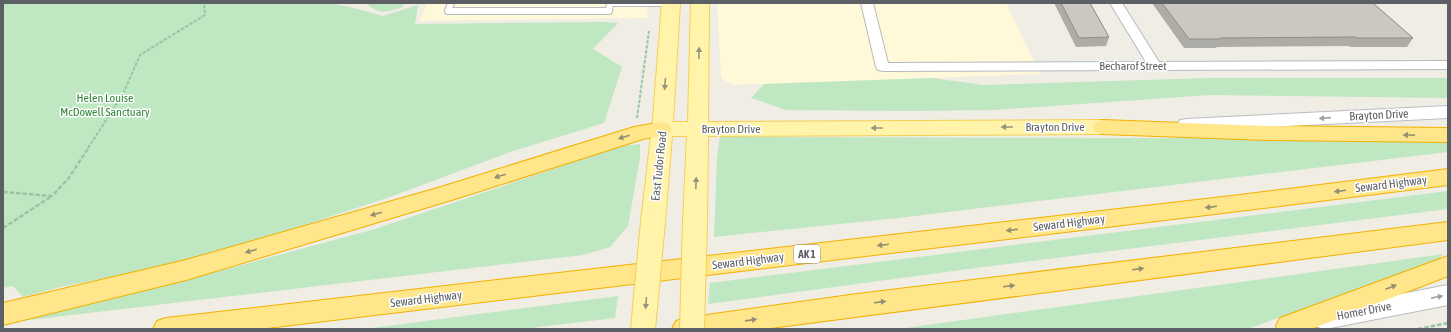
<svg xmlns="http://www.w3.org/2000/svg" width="1451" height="332" font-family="'Asap Condensed',sans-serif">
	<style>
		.commercial { fill: #fff8d9 }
		.green { fill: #bfe7c1 }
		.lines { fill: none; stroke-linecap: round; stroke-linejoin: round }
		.service-casing { stroke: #b6babe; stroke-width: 8 }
		.minor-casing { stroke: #b6babe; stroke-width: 2 }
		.secondary-casing { stroke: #b9bdc3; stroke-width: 2 }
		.primary-casing { stroke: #f6cf56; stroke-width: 2 }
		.motorway-casing { stroke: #f3b000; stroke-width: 2 }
		.path-far1 { stroke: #97c6a7; stroke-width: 2; stroke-dasharray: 3.5 1.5; stroke-linecap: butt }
		.path { stroke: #97c6a7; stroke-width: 2.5; stroke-dasharray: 4.5 2; stroke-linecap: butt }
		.service { stroke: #fff; stroke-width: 6 }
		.minor { fill: #fff; fill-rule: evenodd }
		.secondary { fill: #fff; fill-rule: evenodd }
		.primary { fill: #fff4a9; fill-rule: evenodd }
		.motorway { fill: #ffe68b; fill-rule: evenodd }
		.primary-bridge-casing { stroke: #f6cf56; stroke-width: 26; stroke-linecap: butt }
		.primary-bridge { stroke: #fff4a9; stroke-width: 24 }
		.wall { fill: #aeaca6 }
		.building { fill: #cac8c1; stroke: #8d8c87 }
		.oneway { fill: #95947d }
		.oneway2 { fill: #9da0a3 }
		.oneway3 { fill: #958f72 }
		.labels { text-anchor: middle; stroke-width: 3; stroke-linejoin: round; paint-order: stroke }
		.shield { fill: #fff; stroke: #8d9093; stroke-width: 1 }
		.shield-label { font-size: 11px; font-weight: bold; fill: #5c6065 }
		.street-label { font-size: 12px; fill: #5c6065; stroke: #fff }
		.park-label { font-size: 12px; fill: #328639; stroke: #fff }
	</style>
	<rect width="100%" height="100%" fill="#efede4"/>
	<g class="commercial">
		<path d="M428,3H648L647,18L419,21Z"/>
		<path d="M717,3H1006L1040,74L732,85L721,78Z"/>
	</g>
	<g class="green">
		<path d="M3,3H343L335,5L346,6L383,16L418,5L415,24L604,22L618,23L593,49L622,67L604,123L510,152L390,197L205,258L60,287L23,297L13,286L3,288Z"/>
		<path d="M365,3H404L403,7C385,12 381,15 365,3Z"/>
		<path d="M931,78L984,85L1208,78H1448V98L1209,95L994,110L910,111L787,110L751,98L764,84Z"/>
		<path d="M720,137L1448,139V152L898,218L714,237L717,158Z"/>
		<path d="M640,144V158L628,226L610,247L583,255L12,322L190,279L375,229L622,146Z"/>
		<path d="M1448,191V209L983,267L708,304L710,283Z"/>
		<path d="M1444,254L1433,263L1247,329H898Z"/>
		<path d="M618,296L615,318L523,329H364Z"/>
	</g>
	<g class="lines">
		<defs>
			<g id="service">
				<path d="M451,3L448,11H609L610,3"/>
				<path d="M610,3H670"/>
			</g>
			<path id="minor" d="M861,3H873L888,63L1146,62L1110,3H1122L1159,62L1448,61V69L883,71L878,70L876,67Z"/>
			<g id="secondary">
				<path d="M1448,106V118L1187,131L1180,130L1177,125L1180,120L1187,119Z"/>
				<path d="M1448,285V305L1325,329L1314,326L1310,319L1314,312L1323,309Z"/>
			</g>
			<path id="primary" d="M662,3H680L673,122H688L691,3H709L708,122L1102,120L1109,122L1112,127L1109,132L1102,134L708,136L707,222L703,228L695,231L687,228L683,222L687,136H672L665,222L661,228L653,231L645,228L641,222L653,118Z"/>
			<g id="motorway">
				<path d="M1102,120L1266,126L1448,128V142L1266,140L1102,134L1095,132L1092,127L1095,122Z"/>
				<path d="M662,122L669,124L672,129L669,134L643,139L455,199L186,280L3,325V303L186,260L441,187L634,127Z"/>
				<path d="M1448,169V185L1223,213L259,329H153L157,321L166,318L1223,197Z"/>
				<path d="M1448,222V240L763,329H672L676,321L685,318L857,294Z"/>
				<path d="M1448,256V276L1311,329H1277L1276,326L1280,318Z"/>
			</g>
		</defs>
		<use href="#service" class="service-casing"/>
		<use href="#minor" class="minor-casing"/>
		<use href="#secondary" class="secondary-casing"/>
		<use href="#primary" class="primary-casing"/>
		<use href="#motorway" class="motorway-casing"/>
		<g class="path-far1">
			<path d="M637,118L649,31"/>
			<path d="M88,148L123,94L140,55L205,15L204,3"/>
		</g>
		<g class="path">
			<path d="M3,192L52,196L68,179L89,147"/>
			<path d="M3,228L52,196"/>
			<path d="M1418,329L1448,323"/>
		</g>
		<use href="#service" class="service"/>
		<use href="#minor" class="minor"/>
		<use href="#secondary" class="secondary"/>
		<use href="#primary" class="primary"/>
		<use href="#motorway" class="motorway"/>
		<defs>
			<g id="primary-bridge">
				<path d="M643,329L653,222"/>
				<path d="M692,329L695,222"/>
			</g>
		</defs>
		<use href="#primary-bridge" class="primary-bridge-casing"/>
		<use href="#primary-bridge" class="primary-bridge"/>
	</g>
	<g class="wall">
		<path d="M1054,3H1090L1109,37L1106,46L1076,47Z"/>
		<path d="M1152,3H1373L1413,38L1407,47H1350L1349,46L1217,47L1216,48H1184Z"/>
	</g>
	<g class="building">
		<path d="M1061,3H1090L1109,37L1079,38Z"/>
		<path d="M1162,3H1373L1413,38H1356L1355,37L1220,38L1221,39H1189Z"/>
	</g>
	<defs><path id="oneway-solid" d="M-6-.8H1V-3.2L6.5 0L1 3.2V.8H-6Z"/></defs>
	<g class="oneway">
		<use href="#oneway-solid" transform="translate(699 53) rotate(-89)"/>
		<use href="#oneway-solid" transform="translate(665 84) rotate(94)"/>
		<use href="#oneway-solid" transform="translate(1007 127) rotate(180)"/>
		<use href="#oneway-solid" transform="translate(877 128) rotate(180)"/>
		<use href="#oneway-solid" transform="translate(696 183) rotate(-88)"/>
		<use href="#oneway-solid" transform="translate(646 303) rotate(95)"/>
	</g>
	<g class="oneway2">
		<use href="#oneway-solid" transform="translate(1325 118) rotate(176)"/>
		<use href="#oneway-solid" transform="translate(1437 297) rotate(-11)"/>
	</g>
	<g class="oneway3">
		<use href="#oneway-solid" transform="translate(1409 135) rotate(-179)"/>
		<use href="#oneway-solid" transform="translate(624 137) rotate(163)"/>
		<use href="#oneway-solid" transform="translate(500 176) rotate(162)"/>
		<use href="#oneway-solid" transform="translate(1340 191) rotate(173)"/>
		<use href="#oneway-solid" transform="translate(1211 207) rotate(173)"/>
		<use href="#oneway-solid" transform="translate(376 214) rotate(164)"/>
		<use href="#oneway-solid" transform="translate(1012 230) rotate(173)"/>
		<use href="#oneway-solid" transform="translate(883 245) rotate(173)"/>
		<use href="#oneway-solid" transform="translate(251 251) rotate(164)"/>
		<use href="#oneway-solid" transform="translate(1138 269) rotate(-7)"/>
		<use href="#oneway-solid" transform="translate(1009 286) rotate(-7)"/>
		<use href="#oneway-solid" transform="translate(1391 287) rotate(-21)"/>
		<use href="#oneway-solid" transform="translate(880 302) rotate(-7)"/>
		<use href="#oneway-solid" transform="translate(751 320) rotate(-8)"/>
	</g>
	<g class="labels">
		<rect class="shield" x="794" y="245" width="26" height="18" rx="3"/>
		<g class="shield-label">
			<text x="807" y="258">AK 1</text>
		</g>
		<g class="street-label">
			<text x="1133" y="70">Becharof Street</text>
			<text transform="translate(1379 115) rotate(-3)" y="4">Brayton Drive</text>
			<text x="1055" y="131">Brayton Drive</text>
			<text x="731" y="133">Brayton Drive</text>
			<text transform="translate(659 166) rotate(-84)" y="4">East Tudor Road</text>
			<text transform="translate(1391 184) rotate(-7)" y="4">Seward Highway</text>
			<text transform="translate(1069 223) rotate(-7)" y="4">Seward Highway</text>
			<text transform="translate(748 261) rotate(-7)" y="4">Seward Highway</text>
			<text transform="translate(426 299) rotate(-7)" y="4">Seward Highway</text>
			<text transform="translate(1364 311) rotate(-11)" y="4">Homer Drive</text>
		</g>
		<g class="park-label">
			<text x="105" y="102">Helen Louise<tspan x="105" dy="14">McDowell Sanctuary</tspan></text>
		</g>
	</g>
	<rect width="1451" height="332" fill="none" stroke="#5c6065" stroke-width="8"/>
</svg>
